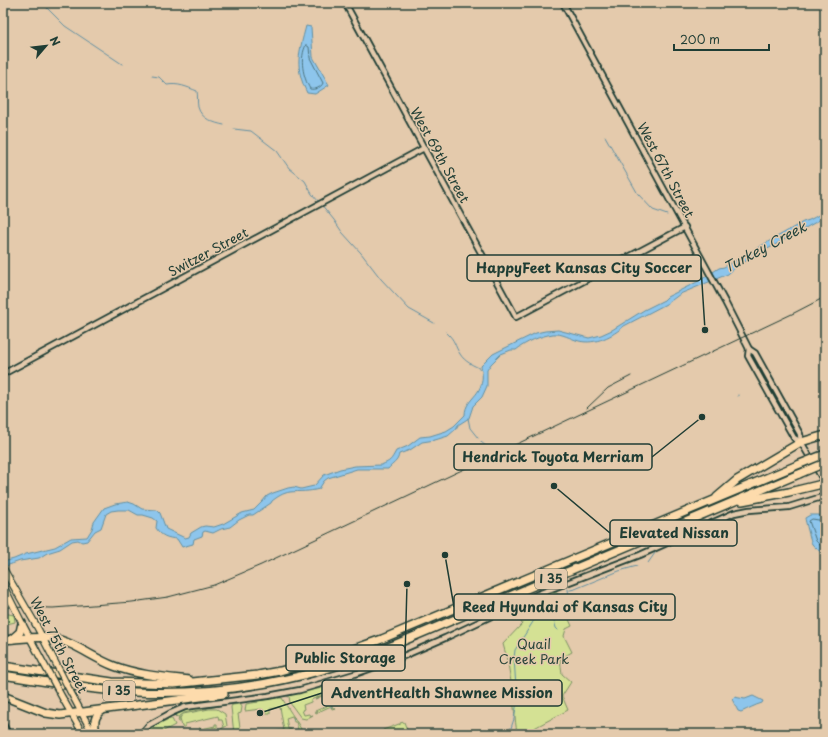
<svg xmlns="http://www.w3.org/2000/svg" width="828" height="737" font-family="'Playpen Sans',sans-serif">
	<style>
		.green { fill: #d4e194; stroke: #7a8f64 }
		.water { fill: #8dc5ec; stroke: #618fa2 }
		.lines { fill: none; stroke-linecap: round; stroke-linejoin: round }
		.shore { stroke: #4b737e; stroke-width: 1 }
		.stream { stroke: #618fa2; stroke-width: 1 }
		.minor-casing { stroke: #1f3d34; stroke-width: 8 }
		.major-casing { stroke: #1f3d34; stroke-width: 8 }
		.highway-casing { stroke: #1f3d34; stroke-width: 10 }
		.minor { stroke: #e4caac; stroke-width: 4.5 }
		.major { stroke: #fddbac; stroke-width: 5.5 }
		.highway { stroke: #fddbac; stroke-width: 7 }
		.rail { stroke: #1f3d34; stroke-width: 1 }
		.major-bridge-casing { stroke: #1f3d34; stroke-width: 8; stroke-linecap: butt }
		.highway-bridge-casing { stroke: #1f3d34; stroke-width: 10; stroke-linecap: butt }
		.major-bridge { stroke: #fddbac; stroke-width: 5.5 }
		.highway-bridge { stroke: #fddbac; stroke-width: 7 }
		.labels { text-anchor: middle; stroke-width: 3; stroke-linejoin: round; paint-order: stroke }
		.shield { fill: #e4caac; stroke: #5a6758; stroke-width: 1 }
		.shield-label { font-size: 12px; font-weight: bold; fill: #1f3d34 }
		.street-label { font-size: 13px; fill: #1f3d34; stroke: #e4caac }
		.park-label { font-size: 13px; fill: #284539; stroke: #e4caac }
		.water-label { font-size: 14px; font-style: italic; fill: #24443d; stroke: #e4caac }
		.leader { fill: none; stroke: #1f3d34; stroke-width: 1.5 }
		.callout-dot { fill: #1f3d34; stroke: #e4caac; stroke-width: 1.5 }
		.callout { fill: #e4caac; stroke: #1f3d34; stroke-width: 1.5 }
		.callout-label { font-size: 14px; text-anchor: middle; font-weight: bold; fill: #1f3d34 }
	</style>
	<rect width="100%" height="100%" fill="#e4caac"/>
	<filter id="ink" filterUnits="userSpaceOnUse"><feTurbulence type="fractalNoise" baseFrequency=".025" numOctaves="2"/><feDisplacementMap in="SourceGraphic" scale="8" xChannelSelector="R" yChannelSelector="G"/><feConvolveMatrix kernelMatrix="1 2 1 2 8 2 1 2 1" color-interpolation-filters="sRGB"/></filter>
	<g filter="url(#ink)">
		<g class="green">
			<path d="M556,591L572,626L566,629L564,636L572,652L560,659L562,674L571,682L562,696L568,710L523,734H517C513,704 512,673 503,644L522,624L517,608Z"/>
			<path d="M3,613L14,615L15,622L3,625Z"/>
			<path d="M324,686H325L313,690L326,687L329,693C323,692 316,698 311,700V702L303,705L304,709L302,710L304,715L309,714L310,716L313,715L306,719L301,718L290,703L289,696H287Z"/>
			<path d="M327,693L333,708H335L332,709L331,706L316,713L315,711L327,706L322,696L315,699Z"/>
			<path d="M280,697H281L278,698H282C288,709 295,718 301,729V732L297,733L295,731L298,729L296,722H294L293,719L295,718H293L292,716L286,718L288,729H291L292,733L290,730L273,733V732L284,730L280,707L270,709V714H266L264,711L261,709L245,711L246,704L258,702H252Z"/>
			<path d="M240,704L242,707L241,713L238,714L241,734H234L231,707L232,705Z"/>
			<path d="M224,705L184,713L180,716V722H179L178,720L179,717L177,716L176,717L175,716L176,713L192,708Z"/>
			<path d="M209,709H217L225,714L227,726L221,729L224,727L222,720H219L218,716L185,724V727H182L180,718L183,714Z"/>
			<path d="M169,719H172L175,725L158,734H145L149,728Z"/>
			<path d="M404,722L407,730L396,734H384L383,730L399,724L400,725V723Z"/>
			<path d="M215,724H217V730L215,727L202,731L201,734L200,731L186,734L184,732L185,731L186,733L200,730V727L201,729L215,726Z"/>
		</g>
		<g class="water">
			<path d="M306,26L311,27L313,57L329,85L315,94L307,93C294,66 299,53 306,26Z"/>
			<path d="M825,212V217L737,266L728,274L680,294L668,303L624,326C613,336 595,345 579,341C571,339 562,333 553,334C540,336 526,342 516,350H511L501,354L491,364L487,370V386L482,397L473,406L469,418L458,425L456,429L448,436L435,440L422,442L410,450L399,454C398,462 392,464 388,469H357L328,478L324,481L319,489C309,492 300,491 290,492C283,493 277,497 272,501L271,503L253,515H249L239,520L230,527L221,529L213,533L205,531L203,532L202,536L194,539L193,544L182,547L177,539C167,538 161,536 156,528L157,521L153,518L143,515H138L129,510H118L111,511L106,514L101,528L95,531L87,541L82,542L78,540L72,541L60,549L47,553L39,558L20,561L3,567V562L14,559L26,554L55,547L71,538L87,537L92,529L94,522L104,508L115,504L128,502L134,504L142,509L157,510L160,513L166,529L185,538L189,537L191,533L201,527L205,526L214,527L223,524L242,513L254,510L262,502L267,496L273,493L288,488L294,487L301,489L314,486L324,475L340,469L355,466L381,465C391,461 391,460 396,451L408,446L420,437L430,436L446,431L454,426L465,415C465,396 488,396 481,366L493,354L499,351L536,333L545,331L558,330L589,338L601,335L612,330L644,310L664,300L667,297L699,281L719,268L724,267L803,222C812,220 817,215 825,212Z"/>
			<path d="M810,515H819L825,518V555C821,552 815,548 812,544C811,542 805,520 805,518Z"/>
			<path d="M753,696L763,701L762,703C755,705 748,709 741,712L738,711L732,699L734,697L745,699Z"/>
		</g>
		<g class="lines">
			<g class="shore">
				<path d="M306,45L309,47L310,58L323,83C321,88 314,90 310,89C303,77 299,58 306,45Z"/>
				<path d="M825,521L812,519L809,521L816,541L825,550"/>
			</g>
			<g class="stream">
				<path d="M42,3L65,26L122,64"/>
				<path d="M152,76L159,77L167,85C178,83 187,87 197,91C198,96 197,102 198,107C201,119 214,123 224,125"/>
				<path d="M234,129L251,131L277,151L289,168L305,181L312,194L319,202"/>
				<path d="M605,136L638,194L653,210L667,215"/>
				<path d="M321,204L334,220L342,232L361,253L381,279L409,309L434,323"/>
				<path d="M446,332C456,341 454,345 460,354C465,362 473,365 481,369"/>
				<path d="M738,395V396"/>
				<path d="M468,418L470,428L478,438"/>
				<path d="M481,442L492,451"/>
				<path d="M497,460V465"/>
				<path d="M648,563L655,553"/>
				<path d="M570,590L575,589L619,571L637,566"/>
				<path d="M551,609L556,628L558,630"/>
				<path d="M515,688C529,699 541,698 558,702"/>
				<path d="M331,707L332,705"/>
				<path d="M293,719H294"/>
				<path d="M509,734L514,719L517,702L514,658L515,650L538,614L565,603L569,597L568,589"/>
			</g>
			<defs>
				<g id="minor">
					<path d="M345,3L516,317L685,227"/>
					<path d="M563,3L725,302L749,349L748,356L794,438L801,442"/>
					<path d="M749,349L755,353L800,434L801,442L825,483"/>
					<path d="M3,374L424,148"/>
					<path d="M3,724L8,734"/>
					<path d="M141,734L149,725L171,713L185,707L268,696L300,690L358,673L392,661L445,638L538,594L640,555L734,513L749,510L789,507L825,496"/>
				</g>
				<g id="major">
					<path d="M22,623L39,655"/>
					<path d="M36,625L52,656"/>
					<path d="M70,691L93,734"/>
					<path d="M63,699L83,734"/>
				</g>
				<g id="highway">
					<path d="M717,497L737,480L801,442L825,435"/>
					<path d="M742,501L789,492L818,485L825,482"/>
					<path d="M12,639L20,632L22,623"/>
					<path d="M3,640C19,639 36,636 52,638C74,642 93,658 114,666C138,675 163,677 189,680"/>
					<path d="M3,666L112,682L174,684L258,675L280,671L334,656L382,639L795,466"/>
					<path d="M3,675C47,682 91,690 135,692C222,696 308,680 389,647L799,474"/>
					<path d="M3,696L46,713L60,715L224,694"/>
					<path d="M96,734C94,724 93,716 103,710"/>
				</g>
			</defs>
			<use href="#minor" class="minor-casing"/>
			<use href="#major" class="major-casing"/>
			<use href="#highway" class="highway-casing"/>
			<use href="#minor" class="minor"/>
			<use href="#major" class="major"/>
			<use href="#highway" class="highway"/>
			<g class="rail">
				<path d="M587,408L608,388L631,376"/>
				<path d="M3,607L53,608L132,602L168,597L214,585L261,565L794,313L825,297"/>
			</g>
			<defs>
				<g id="major-bridge">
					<path d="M3,568L36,625"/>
					<path d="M3,585L22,623"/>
					<path d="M39,655L63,699"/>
					<path d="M52,656L70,691"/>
				</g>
				<g id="highway-bridge">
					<path d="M795,466L825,454"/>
					<path d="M799,474L825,463"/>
				</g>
			</defs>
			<use href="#major-bridge" class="major-bridge-casing"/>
			<use href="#highway-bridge" class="highway-bridge-casing"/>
			<use href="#major-bridge" class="major-bridge"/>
			<use href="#highway-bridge" class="highway-bridge"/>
		</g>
	</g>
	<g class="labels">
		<g class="shield">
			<rect x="535" y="569" width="32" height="20" rx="3"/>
			<rect x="103" y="681" width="32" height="20" rx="3"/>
		</g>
		<g class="shield-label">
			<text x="551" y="583">I 35</text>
			<text x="119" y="695">I 35</text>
		</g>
		<g class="street-label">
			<text transform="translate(440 155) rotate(61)" y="5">West 69th Street</text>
			<text transform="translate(666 170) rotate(62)" y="5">West 67th Street</text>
			<text transform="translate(208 252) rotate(-28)" y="5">Switzer Street</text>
			<text transform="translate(59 645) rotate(62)" y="5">West 75th Street</text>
		</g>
		<g class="park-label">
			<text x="534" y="649">Quail<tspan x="534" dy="15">Creek Park</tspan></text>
		</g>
		<g class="water-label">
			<text transform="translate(765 247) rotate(-28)" y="5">Turkey Creek</text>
		</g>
	</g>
	<path class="leader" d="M705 330L701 268M702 417L652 457M554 486L610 533M445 555L454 607M407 584L405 658M260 713L322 693"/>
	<g class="callout-dot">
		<circle cx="705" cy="330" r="4"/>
		<circle cx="702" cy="417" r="4"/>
		<circle cx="554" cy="486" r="4"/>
		<circle cx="445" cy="555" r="4"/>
		<circle cx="407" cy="584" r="4"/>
		<circle cx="260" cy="713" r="4"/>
	</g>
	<g class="callout">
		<rect x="467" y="255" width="234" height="26" rx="4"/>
		<rect x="454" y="444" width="198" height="26" rx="4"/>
		<rect x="610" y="520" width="127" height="26" rx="4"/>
		<rect x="454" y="594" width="221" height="26" rx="4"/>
		<rect x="286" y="645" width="119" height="26" rx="4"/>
		<rect x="322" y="680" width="240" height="26" rx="4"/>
	</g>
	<g class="callout-label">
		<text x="584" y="273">HappyFeet Kansas City Soccer</text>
		<text x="553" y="462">Hendrick Toyota Merriam</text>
		<text x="674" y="538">Elevated Nissan</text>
		<text x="565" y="612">Reed Hyundai of Kansas City</text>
		<text x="345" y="663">Public Storage</text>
		<text x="442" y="698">AdventHealth Shawnee Mission</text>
	</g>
	<rect width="828" height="737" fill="none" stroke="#e4caac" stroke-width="16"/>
	<rect x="8" y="8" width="812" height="721" fill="none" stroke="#1f3d34" stroke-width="1.5" filter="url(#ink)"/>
	<g transform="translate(46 46) rotate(62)" stroke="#e4caac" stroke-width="3" paint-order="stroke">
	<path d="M0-3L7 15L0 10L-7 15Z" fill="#1f3d34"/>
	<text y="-6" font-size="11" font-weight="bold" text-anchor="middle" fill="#1f3d34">N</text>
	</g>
	<path d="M674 44v6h95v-6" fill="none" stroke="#1f3d34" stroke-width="2"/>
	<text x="680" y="44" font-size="12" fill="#1f3d34" stroke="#e4caac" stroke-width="3" paint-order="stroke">200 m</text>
</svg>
